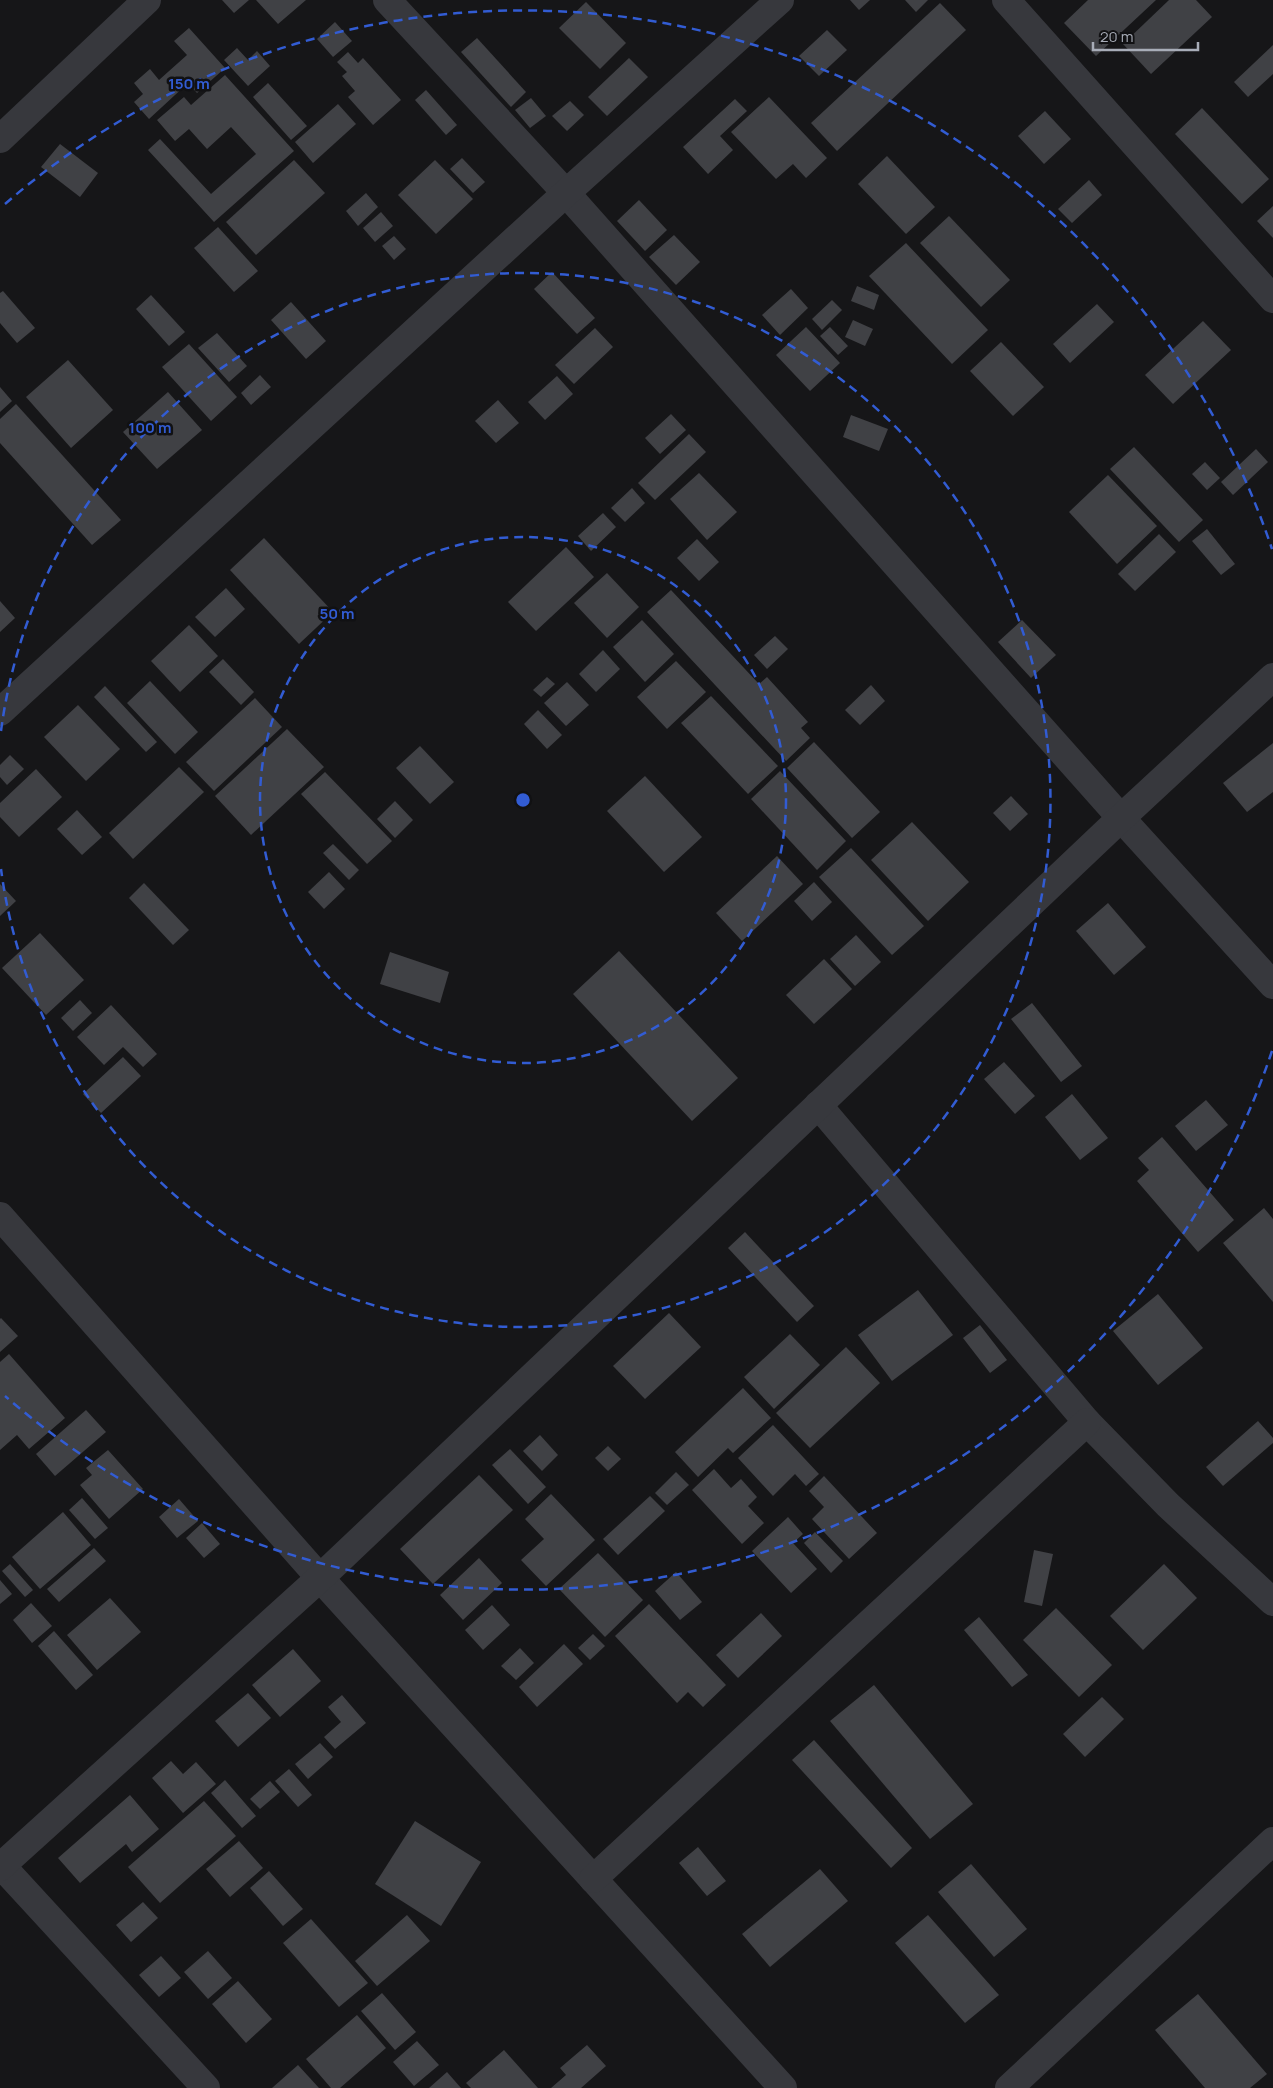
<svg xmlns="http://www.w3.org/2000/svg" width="1273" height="2088" font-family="Manrope,sans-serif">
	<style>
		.building { fill: #404145 }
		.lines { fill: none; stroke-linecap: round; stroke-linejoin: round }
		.minor { stroke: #37383d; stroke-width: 28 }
		.ring { fill: none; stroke: #325cd3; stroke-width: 2.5; stroke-dasharray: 9 6 }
		.centre { fill: #325cd3; stroke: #111113; stroke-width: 2.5 }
		.ring-label { font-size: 15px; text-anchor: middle; font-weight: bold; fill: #325cd3; stroke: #111113; stroke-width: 5; stroke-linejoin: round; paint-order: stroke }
	</style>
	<rect width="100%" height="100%" fill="#161618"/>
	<g class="building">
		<path d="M222,0H249L234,13Z"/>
		<path d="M256,0H306L278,24Z"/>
		<path d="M850,0H870L859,10Z"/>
		<path d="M905,0H928L916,12Z"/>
		<path d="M1088,0H1156L1096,56L1064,23Z"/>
		<path d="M1169,0H1196L1212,17L1151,74L1123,44Z"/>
		<path d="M586,2L626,43L600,69L559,28Z"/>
		<path d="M940,3L966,30L837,151L811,123Z"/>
		<path d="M335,22L352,41L333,57L317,39Z"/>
		<path d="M189,28L225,68L197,93L188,83L149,119L134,102L143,94L134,83L150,69L159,80L187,55L174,41Z"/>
		<path d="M827,30L847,50L819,76L799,56Z"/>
		<path d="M477,38L526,92L511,107L461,52Z"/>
		<path d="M1273,45V74L1248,97L1234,82Z"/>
		<path d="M237,48L248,60L257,51L270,66L248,86L224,60Z"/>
		<path d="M348,52L358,63L363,58L401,100L373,125L348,97L355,91L342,76L347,72L337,62Z"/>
		<path d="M629,58L648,77L607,116L588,97Z"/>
		<path d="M225,75L294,151L214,222L148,150L160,139L211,194L256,154L231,127L207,149L189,129L175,141L157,120L184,97L191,105Z"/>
		<path d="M268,83L307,126L291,140L253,97Z"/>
		<path d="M426,90L457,125L446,135L415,100Z"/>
		<path d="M769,97L827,158L806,178L793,164L776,179L731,132Z"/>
		<path d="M531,98L546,116L530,128L515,110Z"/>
		<path d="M735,99L747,111L720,136L733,150L708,174L683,147Z"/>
		<path d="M570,101L584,115L567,131L552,116Z"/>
		<path d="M338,104L356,124L313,163L295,142Z"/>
		<path d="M1202,108L1269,179L1242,204L1175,134Z"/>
		<path d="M1045,111L1071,139L1044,164L1018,136Z"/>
		<path d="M60,144L98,173L80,197L41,167Z"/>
		<path d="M887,156L935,207L906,234L858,184Z"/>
		<path d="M462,158L485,182L473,193L450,169Z"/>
		<path d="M294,160L325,193L256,255L226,222Z"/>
		<path d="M435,160L473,199L436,234L398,195Z"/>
		<path d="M1089,180L1102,195L1072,223L1058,209Z"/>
		<path d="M366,193L378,207L358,226L346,211Z"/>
		<path d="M639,200L667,230L645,251L617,221Z"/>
		<path d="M1273,206V238L1257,221Z"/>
		<path d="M381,212L393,226L375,242L363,228Z"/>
		<path d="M949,216L1010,280L981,307L920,243Z"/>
		<path d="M218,227L258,271L234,292L194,248Z"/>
		<path d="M674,235L700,262L676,285L649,257Z"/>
		<path d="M394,236L406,249L394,260L382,246Z"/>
		<path d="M906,243L988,330L952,364L869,276Z"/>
		<path d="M552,272L595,318L577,334L534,289Z"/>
		<path d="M857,286L879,295L874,310L851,301Z"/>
		<path d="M791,289L808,308L780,335L762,315Z"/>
		<path d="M3,291L35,328L17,343L0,323V293Z"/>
		<path d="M151,295L185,332L169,346L136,309Z"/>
		<path d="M832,300L842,310L822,330L812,319Z"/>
		<path d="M291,302L326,341L306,359L271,320Z"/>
		<path d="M1097,304L1114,322L1070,363L1053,344Z"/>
		<path d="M853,320L873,329L865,346L845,337Z"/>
		<path d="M1203,321L1231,350L1173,404L1145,375Z"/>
		<path d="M806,327L840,363L810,391L776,355Z"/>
		<path d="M830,327L848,346L838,355L820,336Z"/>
		<path d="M595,328L613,347L574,384L555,365Z"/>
		<path d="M217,333L247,366L229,382L198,348Z"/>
		<path d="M1001,342L1044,387L1013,416L970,371Z"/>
		<path d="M189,344L237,397L211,421L162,367Z"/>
		<path d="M68,360L113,410L71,448L26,397Z"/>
		<path d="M260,375L271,387L251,405L241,393Z"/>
		<path d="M557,376L573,394L545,420L528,402Z"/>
		<path d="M0,387L12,401L0,412Z"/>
		<path d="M168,392L202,430L157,469L123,432Z"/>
		<path d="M498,400L519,423L496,443L475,421Z"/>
		<path d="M16,404L121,520L92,545L0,443V419Z"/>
		<path d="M671,414L686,430L660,454L645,438Z"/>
		<path d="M851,415L888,429L879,451L843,437Z"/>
		<path d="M689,434L706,452L655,500L638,483Z"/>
		<path d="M1134,447L1203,520L1179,542L1110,469Z"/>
		<path d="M1256,449L1268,462L1233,495L1221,482Z"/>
		<path d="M1205,462L1220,478L1207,490L1192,474Z"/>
		<path d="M699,473L737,512L707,540L670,499Z"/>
		<path d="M1108,475L1157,526L1117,564L1069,512Z"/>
		<path d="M632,488L645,503L625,522L611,508Z"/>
		<path d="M603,513L616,527L591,551L578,536Z"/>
		<path d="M1207,529L1235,564L1221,575L1192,541Z"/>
		<path d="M1159,534L1176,552L1135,591L1118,574Z"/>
		<path d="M264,538L333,612L299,644L230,570Z"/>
		<path d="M697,539L719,562L699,581L677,558Z"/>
		<path d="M566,547L594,577L536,631L508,602Z"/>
		<path d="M607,573L639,607L607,638L574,603Z"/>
		<path d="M226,588L245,609L215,637L195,617Z"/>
		<path d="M671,590L759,684L767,677L808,722L801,728L810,738L786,761L647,612Z"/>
		<path d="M0,601L15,618L0,632Z"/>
		<path d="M642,620L674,654L645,682L613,647Z"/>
		<path d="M1022,620L1056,655L1031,678L998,642Z"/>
		<path d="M189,625L218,656L180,692L151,661Z"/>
		<path d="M775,636L788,649L767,669L754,655Z"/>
		<path d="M603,650L620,669L596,692L579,674Z"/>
		<path d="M223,659L254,692L241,705L209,672Z"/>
		<path d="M676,661L706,692L667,729L637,697Z"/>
		<path d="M547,677L555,684L541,697L533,690Z"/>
		<path d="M150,681L198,732L175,754L127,703Z"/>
		<path d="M567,682L589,705L566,726L544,703Z"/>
		<path d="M871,685L885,701L860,725L845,710Z"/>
		<path d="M105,686L157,742L146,752L94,697Z"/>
		<path d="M711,696L778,766L748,794L681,723Z"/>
		<path d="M255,698L282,727L214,791L186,762Z"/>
		<path d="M78,705L120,749L86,781L44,737Z"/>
		<path d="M538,710L562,735L547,749L524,724Z"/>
		<path d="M287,729L324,767L251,835L215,796Z"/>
		<path d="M814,742L880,812L852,838L787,768Z"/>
		<path d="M1273,743V792L1247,812L1223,783Z"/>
		<path d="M420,746L454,782L430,804L396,768Z"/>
		<path d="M10,755L24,769L7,785L0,777V765Z"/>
		<path d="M179,767L204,792L133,859L109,833Z"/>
		<path d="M36,769L62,797L19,837L0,817V803Z"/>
		<path d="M780,771L846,841L817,870L751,799Z"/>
		<path d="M325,772L392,841L367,864L301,794Z"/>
		<path d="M645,776L702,837L664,872L607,811Z"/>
		<path d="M1011,796L1028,814L1010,831L993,813Z"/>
		<path d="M395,801L413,820L395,838L377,819Z"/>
		<path d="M77,810L102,837L82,855L57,829Z"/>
		<path d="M912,822L969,882L928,921L871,860Z"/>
		<path d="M333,844L359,870L349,880L323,853Z"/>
		<path d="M851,848L924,926L892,955L819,877Z"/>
		<path d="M777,856L803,884L742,941L716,913Z"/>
		<path d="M329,872L345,889L324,909L308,892Z"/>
		<path d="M814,882L832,902L812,921L794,901Z"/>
		<path d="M144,883L189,930L173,945L129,898Z"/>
		<path d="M0,884L16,901L0,916Z"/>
		<path d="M1108,903L1146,947L1114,975L1076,931Z"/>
		<path d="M40,933L84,980L46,1015L2,968Z"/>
		<path d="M856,935L881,962L855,986L830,959Z"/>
		<path d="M619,951L738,1078L692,1121L573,994Z"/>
		<path d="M390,952L449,972L440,1003L380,984Z"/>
		<path d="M824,959L852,989L814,1024L786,995Z"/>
		<path d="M80,1000L92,1013L73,1031L61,1018Z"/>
		<path d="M1032,1003L1082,1066L1061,1082L1011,1019Z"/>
		<path d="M111,1005L157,1054L143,1067L123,1047L104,1065L77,1037Z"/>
		<path d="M123,1057L141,1076L101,1113L83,1094Z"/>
		<path d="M1004,1062L1035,1096L1015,1114L984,1079Z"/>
		<path d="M1072,1094L1108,1138L1080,1160L1045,1117Z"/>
		<path d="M1206,1100L1228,1125L1196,1151L1175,1126Z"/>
		<path d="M1162,1137L1234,1220L1198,1252L1137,1181L1149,1170L1138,1158Z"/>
		<path d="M1264,1208L1273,1219V1302L1223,1243Z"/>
		<path d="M745,1232L814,1306L797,1322L728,1248Z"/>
		<path d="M918,1290L953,1335L892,1381L858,1335Z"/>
		<path d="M1158,1294L1203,1348L1158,1385L1113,1331Z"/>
		<path d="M669,1313L701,1347L645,1399L613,1366Z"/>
		<path d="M1,1318L18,1336L0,1352V1319Z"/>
		<path d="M980,1325L1007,1360L990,1373L963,1338Z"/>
		<path d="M790,1334L820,1365L774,1409L744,1377Z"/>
		<path d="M846,1347L880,1383L810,1448L776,1413Z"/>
		<path d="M9,1354L65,1418L29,1449L17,1435L0,1450V1362Z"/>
		<path d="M743,1388L771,1418L733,1453L728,1448L698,1477L675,1452Z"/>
		<path d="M86,1410L106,1432L55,1476L36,1454Z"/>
		<path d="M1258,1421L1273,1438V1443L1223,1486L1206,1467Z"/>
		<path d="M773,1425L819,1474L806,1486L795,1474L773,1496L738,1458Z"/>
		<path d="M540,1435L558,1455L542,1471L523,1451Z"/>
		<path d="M608,1446L621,1459L608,1471L595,1458Z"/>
		<path d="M510,1449L546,1487L528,1504L492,1465Z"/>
		<path d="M108,1450L143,1489L109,1519L80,1485L92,1475L86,1468Z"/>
		<path d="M714,1469L731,1488L741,1479L757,1497L748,1506L764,1523L742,1544L692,1490Z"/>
		<path d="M676,1472L689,1485L667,1505L655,1493Z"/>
		<path d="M479,1475L513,1510L433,1584L400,1549Z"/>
		<path d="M824,1476L877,1533L849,1559L812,1519L824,1507L809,1491Z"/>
		<path d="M551,1494L595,1540L546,1586L521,1560L544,1539L525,1519Z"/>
		<path d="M650,1496L665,1511L618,1555L603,1539Z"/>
		<path d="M82,1498L108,1528L95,1539L69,1510Z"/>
		<path d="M179,1499L198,1521L177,1538L159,1517Z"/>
		<path d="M63,1512L91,1545L40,1589L12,1557Z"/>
		<path d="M788,1517L803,1534L793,1543L817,1569L791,1593L752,1551Z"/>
		<path d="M202,1523L220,1544L204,1558L186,1538Z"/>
		<path d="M815,1532L843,1561L831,1573L804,1543Z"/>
		<path d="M94,1548L106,1561L59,1602L47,1589Z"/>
		<path d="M1034,1550L1053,1554L1042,1606L1024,1602Z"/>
		<path d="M598,1553L643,1600L605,1637L559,1589Z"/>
		<path d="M479,1558L502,1583L463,1620L440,1595Z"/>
		<path d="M10,1564L33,1590L25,1597L2,1571Z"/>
		<path d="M1164,1564L1197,1598L1143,1650L1110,1616Z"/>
		<path d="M676,1572L702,1602L680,1620L655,1591Z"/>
		<path d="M0,1580L12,1594L0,1604Z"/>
		<path d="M110,1598L141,1632L97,1670L67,1635Z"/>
		<path d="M31,1603L52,1626L32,1643L13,1620Z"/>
		<path d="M649,1604L726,1685L703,1707L688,1692L677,1703L615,1636Z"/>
		<path d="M492,1605L510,1625L483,1650L465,1630Z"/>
		<path d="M1056,1608L1112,1665L1079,1697L1023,1640Z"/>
		<path d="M761,1613L782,1636L738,1678L716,1655Z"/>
		<path d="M979,1617L1028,1675L1012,1687L964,1630Z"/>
		<path d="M54,1631L93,1675L76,1690L38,1646Z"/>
		<path d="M593,1634L605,1646L590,1660L578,1648Z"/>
		<path d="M564,1644L583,1664L537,1707L519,1687Z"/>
		<path d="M520,1648L534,1663L516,1680L501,1666Z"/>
		<path d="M293,1649L321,1681L280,1717L252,1685Z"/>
		<path d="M874,1685L973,1804L930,1839L830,1721Z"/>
		<path d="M248,1693L271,1718L238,1747L215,1721Z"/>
		<path d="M342,1695L366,1723L335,1749L324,1737L341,1722L328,1707Z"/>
		<path d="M1102,1697L1124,1719L1085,1757L1063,1734Z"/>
		<path d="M814,1740L912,1848L891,1868L792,1760Z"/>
		<path d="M320,1743L333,1757L308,1779L295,1764Z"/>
		<path d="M171,1761L183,1774L196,1762L216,1784L183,1813L152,1778Z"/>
		<path d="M289,1769L312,1795L298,1807L275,1781Z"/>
		<path d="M225,1780L256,1816L242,1828L211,1793Z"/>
		<path d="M270,1781L280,1792L260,1809L250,1799Z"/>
		<path d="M130,1795L159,1829L132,1852L126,1844L80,1883L58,1858Z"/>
		<path d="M204,1801L236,1836L160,1903L128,1867Z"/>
		<path d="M415,1821L481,1862L441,1926L375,1884Z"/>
		<path d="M239,1841L263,1868L230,1897L206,1869Z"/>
		<path d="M698,1847L726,1881L707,1896L679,1863Z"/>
		<path d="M971,1864L1027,1929L994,1957L938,1892Z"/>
		<path d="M820,1869L848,1901L770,1967L742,1934Z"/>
		<path d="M269,1871L303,1909L283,1926L250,1888Z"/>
		<path d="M143,1902L158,1918L131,1942L116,1925Z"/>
		<path d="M407,1915L430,1941L377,1986L355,1961Z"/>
		<path d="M928,1915L999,1995L965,2023L895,1943Z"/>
		<path d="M311,1919L368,1983L339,2007L283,1943Z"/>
		<path d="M208,1951L232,1978L208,1999L184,1972Z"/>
		<path d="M161,1956L181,1978L159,1997L139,1975Z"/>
		<path d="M238,1981L272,2019L246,2043L212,2004Z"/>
		<path d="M382,1993L416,2032L395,2050L361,2011Z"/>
		<path d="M1198,1994L1267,2074L1250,2088H1205L1155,2030Z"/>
		<path d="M357,2015L386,2048L340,2088H331L306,2059Z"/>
		<path d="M417,2041L439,2065L414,2086L393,2062Z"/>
		<path d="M587,2045L606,2066L581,2088H551L566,2075L560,2068Z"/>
		<path d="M504,2050L538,2088H471L466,2083Z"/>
		<path d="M298,2065L319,2088H272Z"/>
		<path d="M447,2072L461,2088H429Z"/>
	</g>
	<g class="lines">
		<g class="minor">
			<path d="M387,0L566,193L1121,818L1273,985"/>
			<path d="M1006,0L1273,299"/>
			<path d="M0,139L147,0"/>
			<path d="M0,712L566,193L780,0"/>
			<path d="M818,1105L1087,1422L1168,1505L1273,1602"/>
			<path d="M0,1216L320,1578L783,2088"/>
			<path d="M0,1864L206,2088"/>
			<path d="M0,1867L320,1578L1121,818L1273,677"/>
			<path d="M593,1879L1087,1422"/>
			<path d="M1009,2088L1273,1841"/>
		</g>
	</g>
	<g class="ring">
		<circle cx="523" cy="800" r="263"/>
		<path d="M1 731A527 527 0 1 1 1 869"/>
		<path d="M1272 1051A790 790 0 0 1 5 1396M5 204A790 790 0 0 1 1272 549"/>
	</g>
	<circle cx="523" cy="800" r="8" class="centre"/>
	<g class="ring-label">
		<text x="189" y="89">150 m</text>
		<text x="150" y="433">100 m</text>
		<text x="337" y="619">50 m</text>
	</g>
	<path d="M1093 42v8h105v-8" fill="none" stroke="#a8adb8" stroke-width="2.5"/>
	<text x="1100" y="42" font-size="15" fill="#a8adb8" stroke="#111113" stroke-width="4" paint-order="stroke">20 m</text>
</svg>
